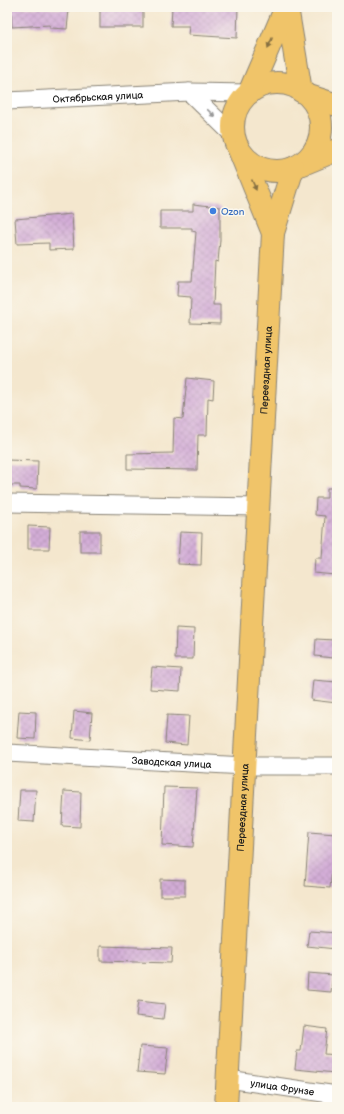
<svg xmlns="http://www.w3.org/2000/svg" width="344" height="1114" font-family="'Balsamiq Sans',sans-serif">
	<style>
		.building { fill: url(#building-cross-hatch) }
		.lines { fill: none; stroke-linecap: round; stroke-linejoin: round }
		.minor-casing { stroke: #888275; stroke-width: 19 }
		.major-casing { stroke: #888275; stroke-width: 24 }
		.minor { stroke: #fff; stroke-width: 17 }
		.major { stroke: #f0c469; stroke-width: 22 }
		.oneway { fill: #867042 }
		.oneway2 { fill: #999 }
		.shop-dot { fill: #3f7fe0; stroke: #fbf7ec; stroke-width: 1.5 }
		.labels { text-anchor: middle; stroke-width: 3; stroke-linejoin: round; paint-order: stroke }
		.street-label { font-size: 10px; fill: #1c1c1c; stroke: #fbf7ec }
		.shop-label { font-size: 10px; fill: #366cbe; stroke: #fbf7ec; text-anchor: start }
	</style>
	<defs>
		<pattern id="building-cross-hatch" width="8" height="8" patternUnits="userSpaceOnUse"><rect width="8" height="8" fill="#d3add7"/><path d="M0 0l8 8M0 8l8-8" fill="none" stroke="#b594b8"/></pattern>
	</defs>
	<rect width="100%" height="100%" fill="#fbf7ec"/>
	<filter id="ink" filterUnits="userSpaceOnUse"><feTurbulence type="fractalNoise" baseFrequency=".025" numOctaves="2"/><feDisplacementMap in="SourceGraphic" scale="8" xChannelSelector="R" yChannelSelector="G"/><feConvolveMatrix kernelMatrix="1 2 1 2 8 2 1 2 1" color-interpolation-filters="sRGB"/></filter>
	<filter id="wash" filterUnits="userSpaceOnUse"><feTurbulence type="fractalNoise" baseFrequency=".012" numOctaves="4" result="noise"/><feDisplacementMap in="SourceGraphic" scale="16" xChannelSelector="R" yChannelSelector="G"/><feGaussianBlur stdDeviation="0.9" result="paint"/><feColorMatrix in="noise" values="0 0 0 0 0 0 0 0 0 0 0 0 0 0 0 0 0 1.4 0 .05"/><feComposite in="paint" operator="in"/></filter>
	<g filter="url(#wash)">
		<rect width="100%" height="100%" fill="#f4e7ce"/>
		<g id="blocks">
			<g class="building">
				<path d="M11,7L69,9L67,29L50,28V25L12,27Z"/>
				<rect x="100" y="7" width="43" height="20"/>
				<path d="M172,7H238L237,38L188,35L189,26H171Z"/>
				<path d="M193,204L220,207V240L218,262L215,261L213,305H220V324L190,323L191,297L177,296L178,281H192L196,232L192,231V228H160V211H193Z"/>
				<path d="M72,214L74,249L49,250V243L17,244L15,219Z"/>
				<path d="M187,378L214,381L213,399L208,398L207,435H198L197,470L127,469V454L173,453L174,418L183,419Z"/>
				<path d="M7,460L38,461L37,489L20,488V485H7Z"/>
				<path d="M327,488H337V553L335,575L314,573L315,558H322L325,516L315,515L316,498H327Z"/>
				<path d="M28,526L50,527L49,549H28Z"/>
				<rect x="80" y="531" width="20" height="21"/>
				<path d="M180,532L202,533L201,565L178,564Z"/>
				<path d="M176,628L194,629L193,659H175Z"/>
				<path d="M316,639L334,640L333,658L315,656Z"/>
				<path d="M152,667L181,669L180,691L150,689Z"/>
				<path d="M313,680L337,682V703L311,700Z"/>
				<path d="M19,711L36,712L35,739L17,738Z"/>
				<path d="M74,711L92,713L90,740L72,738Z"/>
				<path d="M167,715L189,716L187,745L165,743Z"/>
				<path d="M164,787L197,788L193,847L162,845Z"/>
				<path d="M20,790H36L34,822L18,821Z"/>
				<path d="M64,791L81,792L80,827L62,826Z"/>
				<path d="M309,832L336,834L330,888L305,886Z"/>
				<path d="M160,879L185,880V896H160Z"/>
				<path d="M309,931L337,933L336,949L307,946Z"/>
				<path d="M100,946L172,948L171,963L100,961Z"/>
				<path d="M308,973L333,975L331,992L307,990Z"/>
				<path d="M138,1001L165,1004L163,1019L136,1016Z"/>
				<path d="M304,1026L327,1029L324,1054L337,1055L335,1073L295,1069L297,1051H301Z"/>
				<path d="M140,1046L168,1048L165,1074L137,1072Z"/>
			</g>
		</g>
	</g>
	<g filter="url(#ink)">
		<use href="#blocks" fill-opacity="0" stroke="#888275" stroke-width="1"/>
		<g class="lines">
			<defs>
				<g id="minor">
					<path d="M189,92L233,135"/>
					<path id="s1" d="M7,101L189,92L249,93"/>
					<path d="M7,503L259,507"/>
					<path id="s2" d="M7,753L245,766H337"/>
					<path id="s3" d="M228,1079L337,1095"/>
				</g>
				<g id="major">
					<path d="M287,7L301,91"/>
					<circle cx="277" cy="127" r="44"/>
					<path d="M249,93L286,7"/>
					<path d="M309,96L337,105"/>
					<path d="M240,152L273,233"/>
					<path d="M303,164L337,150"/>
					<path id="s4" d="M226,1107L273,233L293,168"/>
				</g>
			</defs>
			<use href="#minor" class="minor-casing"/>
			<use href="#major" class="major-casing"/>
			<use href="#minor" class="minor"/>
			<use href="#major" class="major"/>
		</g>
		<defs><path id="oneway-solid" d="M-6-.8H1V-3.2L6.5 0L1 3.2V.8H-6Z"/></defs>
		<g class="oneway">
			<use href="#oneway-solid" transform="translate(270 43) rotate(113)"/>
			<use href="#oneway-solid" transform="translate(254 185) rotate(67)"/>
		</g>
		<use class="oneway2" href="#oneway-solid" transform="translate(211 113) rotate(44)"/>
	</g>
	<circle class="shop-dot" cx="213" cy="211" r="4"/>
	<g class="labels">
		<g class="street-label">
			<text dy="4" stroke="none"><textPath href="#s1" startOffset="91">Октябрьская улица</textPath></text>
			<text dy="4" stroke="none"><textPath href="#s4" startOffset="738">Переездная улица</textPath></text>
			<text dy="4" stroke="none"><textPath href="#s2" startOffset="165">Заводская улица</textPath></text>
			<text dy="4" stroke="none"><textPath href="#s4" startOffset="300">Переездная улица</textPath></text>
			<text dy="4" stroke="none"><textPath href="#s3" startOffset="55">улица Фрунзе</textPath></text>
		</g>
		<g class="shop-label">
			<text x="221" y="215">Ozon</text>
		</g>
	</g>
	<rect width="344" height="1114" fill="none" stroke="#fbf7ec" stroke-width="24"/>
</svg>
